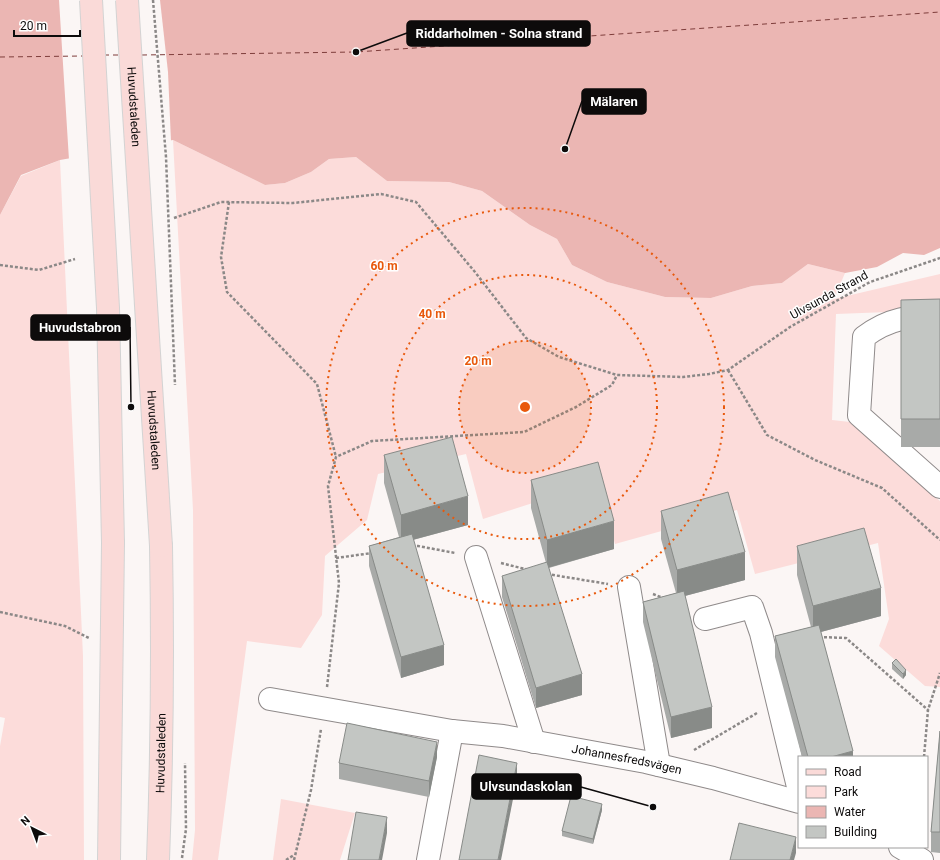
<svg xmlns="http://www.w3.org/2000/svg" width="940" height="860" font-family="Roboto,sans-serif">
	<style>
		.green { fill: #fcdcda }
		.water { fill: #ebb6b3 }
		.pier { fill: #fbf6f5 }
		.lines { fill: none; stroke-linecap: round; stroke-linejoin: round }
		.ferry { stroke: #7e3d3b; stroke-width: 1; stroke-dasharray: 5 4; stroke-linecap: butt }
		.minor-casing { stroke: #8f8a8a; stroke-width: 24 }
		.major-casing { stroke: #d3d3d3; stroke-width: 24 }
		.path { stroke: #8b8887; stroke-width: 2.5; stroke-dasharray: 3 2; stroke-linecap: butt }
		.minor { stroke: #fff; stroke-width: 22 }
		.major { stroke: #fadad8; stroke-width: 22 }
		.major-bridge-casing { stroke: #d3d3d3; stroke-width: 24; stroke-linecap: butt }
		.path-bridge { stroke: #8b8887; stroke-width: 2.5; stroke-dasharray: 3 2; stroke-linecap: butt }
		.major-bridge { stroke: #fadad8; stroke-width: 22 }
		.wall { fill: #a8aaa8 }
		.shaded-wall { fill: #888b88 }
		.building { fill: #c3c6c3; stroke: #888b88 }
		.ring { fill: none; stroke: #e8590c; stroke-width: 2; stroke-dasharray: 2 4 }
		.labels { text-anchor: middle; stroke-width: 3; stroke-linejoin: round; paint-order: stroke }
		.street-label { font-size: 12px; fill: #0d0b0b; stroke: #fff }
		.centre { fill: #e8590c; stroke: #fff; stroke-width: 2 }
		.ring-label { font-size: 12px; text-anchor: middle; font-weight: bold; fill: #e8590c; stroke: #fff; stroke-width: 3; stroke-linejoin: round; paint-order: stroke }
		.leader { fill: none; stroke: #0d0b0b; stroke-width: 1.5 }
		.callout-dot { fill: #0d0b0b; stroke: #fff; stroke-width: 1.5 }
		.callout { fill: #0d0b0b; stroke: #0d0b0b; stroke-width: 1.5 }
		.callout-label { font-size: 13px; text-anchor: middle; font-weight: bold; fill: #fff }
	</style>
	<rect width="100%" height="100%" fill="#fbf6f5"/>
	<g class="green">
		<path d="M173,140L265,185L285,183L311,172L329,159L356,157L387,181L449,182L482,191L530,225L557,239L572,265L607,282L665,297L711,298L752,286L782,283L808,264L845,273L834,299L940,274V310L836,314L832,420L850,422L940,501V687L925,686L879,646L889,619L878,543L755,574L737,510L615,544L598,482L483,519L466,454L378,474L367,520L325,556L322,615L301,648L247,641L218,860H192L195,830L193,510Z"/>
		<path d="M60,160L83,656L84,860H0V746L5,718L0,717V215L21,176Z"/>
		<path d="M281,799L355,813L340,860H273Z"/>
	</g>
	<path class="water" d="M0,0H940V248L924,255L903,253L877,267L845,273L808,264L782,283L752,286L711,298L665,297L607,282L572,265L557,239L530,225L482,191L449,182L387,181L356,157L329,159L311,172L285,183L265,185L173,140L60,160L21,175L0,215Z"/>
	<path class="pier" d="M59,0H160L168,72L171,142L69,160Z"/>
	<g class="lines">
		<g class="ferry">
			<path d="M104,55H121"/>
			<path d="M142,55L356,52L940,12"/>
			<path d="M0,57L83,56"/>
		</g>
		<defs>
			<g id="minor">
				<path d="M940,316C910,316 889,318 864,337L859,415L940,487"/>
				<path d="M476,557L534,742"/>
				<path d="M629,587L659,765"/>
				<path d="M705,619L752,607L761,633L799,791"/>
				<path id="s1" d="M270,699L452,731L503,736L646,762L713,778L799,802"/>
				<path d="M900,847L922,860"/>
				<path d="M428,860L452,731"/>
			</g>
			<g id="major">
				<path d="M109,860L113,543"/>
				<path id="s2" d="M158,860C162,755 163,651 161,546"/>
			</g>
		</defs>
		<use href="#minor" class="minor-casing"/>
		<use href="#major" class="major-casing"/>
		<g class="path">
			<path d="M229,202L221,257L227,292L317,384L336,457"/>
			<path d="M174,218L221,202L293,203L381,194L416,202L475,272L526,338L559,357L617,375L683,377L709,374L728,370L790,327L870,282L940,258"/>
			<path d="M0,265L39,270L75,259"/>
			<path d="M728,370L767,435L815,460L882,488L940,540"/>
			<path d="M412,546H418L455,553"/>
			<path d="M336,558L372,553"/>
			<path d="M501,563L529,570"/>
			<path d="M547,574L608,584"/>
			<path d="M653,594L663,598"/>
			<path d="M0,612L65,626L89,638"/>
			<path d="M819,637L846,638L928,710"/>
			<path d="M327,687L339,583L328,486L336,457L372,441L524,432L576,407L612,385L617,375"/>
			<path d="M694,750L757,713"/>
			<path d="M924,757L928,710L940,673"/>
			<path d="M182,858L186,829L185,763"/>
			<path d="M286,860L294,855"/>
			<path d="M294,860L311,790L321,729"/>
		</g>
		<use href="#minor" class="minor"/>
		<use href="#major" class="major"/>
		<defs>
			<g id="major-bridge">
				<path d="M91,0L108,308L113,543"/>
				<path id="s3" d="M127,0L161,546"/>
			</g>
		</defs>
		<use href="#major-bridge" class="major-bridge-casing"/>
		<path class="path-bridge" d="M153,0L166,157L175,385"/>
		<use href="#major-bridge" class="major-bridge"/>
	</g>
	<g class="wall">
		<path d="M940,299V447H901V300Z"/>
		<path d="M384,455L468,525L413,540L444,665L401,678L369,566V546L399,537L384,483Z"/>
		<path d="M531,480L614,549L549,568L582,695L536,708L502,597V576L546,563L531,508Z"/>
		<path d="M661,511L745,580L685,596L712,728L671,738L643,622V602L676,593L661,539Z"/>
		<path d="M797,546L881,616L821,632L853,757H802L775,657V636L811,627L797,575Z"/>
		<path d="M892,663L906,675L903,679L892,669Z"/>
		<path d="M940,731V853L931,852V832Z"/>
		<path d="M437,757L429,797L339,779V763Z"/>
		<path d="M602,810L593,844L562,836V831Z"/>
	</g>
	<g class="shaded-wall">
		<path d="M468,496V525L401,543V515Z"/>
		<path d="M614,521V549L547,568V540Z"/>
		<path d="M745,552V580L677,598V570Z"/>
		<path d="M881,588V616L813,634V606Z"/>
		<path d="M444,645V665L401,678V657Z"/>
		<path d="M906,670V675L903,679V674Z"/>
		<path d="M582,674V695L536,708V688Z"/>
		<path d="M712,707V728L671,738V717Z"/>
		<path d="M437,742V757L429,797V781Z"/>
		<path d="M853,751V757H831Z"/>
		<path d="M517,763V779L501,860H498Z"/>
		<path d="M602,804V810L593,844V839Z"/>
		<path d="M387,817V833L382,860H379Z"/>
		<path d="M796,837V853L794,860H790Z"/>
	</g>
	<g class="building">
		<path d="M940,299V419H901V300Z"/>
		<path d="M452,437L468,496L401,515L384,455Z"/>
		<path d="M598,462L614,521L547,540L531,480Z"/>
		<path d="M728,492L745,552L677,570L661,511Z"/>
		<path d="M864,528L881,588L813,606L797,546Z"/>
		<path d="M412,534L444,645L401,657L369,546Z"/>
		<path d="M547,562L582,674L536,688L502,576Z"/>
		<path d="M684,591L712,707L671,717L643,602Z"/>
		<path d="M819,625L853,751L831,757H808L775,636Z"/>
		<path d="M896,659L906,670L903,674L892,663Z"/>
		<path d="M347,723L437,742L429,781L339,763Z"/>
		<path d="M940,731V832H931Z"/>
		<path d="M479,755L517,763L498,860H459Z"/>
		<path d="M571,796L602,804L593,839L562,831Z"/>
		<path d="M356,812L387,817L379,860H348Z"/>
		<path d="M739,823L796,837L790,860H730Z"/>
	</g>
	<circle cx="525" cy="407" r="66" fill="#e8590c" fill-opacity=".12"/>
	<g class="ring">
		<circle cx="525" cy="407" r="66"/>
		<circle cx="525" cy="407" r="132"/>
		<circle cx="525" cy="407" r="199"/>
	</g>
	<g class="labels">
		<g class="street-label">
			<text dy="4" stroke="none"><textPath href="#s3" startOffset="107">Huvudstaleden</textPath></text>
			<text transform="translate(829 295) rotate(-29)" y="4">Ulvsunda Strand</text>
			<text dy="4" stroke="none"><textPath href="#s3" startOffset="431">Huvudstaleden</textPath></text>
			<text dy="4" stroke="none"><textPath href="#s2" startOffset="107">Huvudstaleden</textPath></text>
			<text dy="4" stroke="none"><textPath href="#s1" startOffset="362">Johannesfredsvägen</textPath></text>
		</g>
	</g>
	<circle cx="525" cy="407" r="6" class="centre"/>
	<g class="ring-label">
		<text x="384" y="270">60 m</text>
		<text x="432" y="318">40 m</text>
		<text x="478" y="365">20 m</text>
	</g>
	<path class="leader" d="M356 52L407 33M565 149L582 101M131 407L130 327M653 807L581 787"/>
	<g class="callout-dot">
		<circle cx="356" cy="52" r="4"/>
		<circle cx="565" cy="149" r="4"/>
		<circle cx="131" cy="407" r="4"/>
		<circle cx="653" cy="807" r="4"/>
	</g>
	<g class="callout">
		<rect x="407" y="21" width="183" height="25" rx="4"/>
		<rect x="582" y="89" width="64" height="25" rx="4"/>
		<rect x="31" y="315" width="99" height="25" rx="4"/>
		<rect x="472" y="774" width="109" height="25" rx="4"/>
	</g>
	<g class="callout-label">
		<text x="499" y="38">Riddarholmen - Solna strand</text>
		<text x="614" y="106">Mälaren</text>
		<text x="80" y="332">Huvudstabron</text>
		<text x="526" y="791">Ulvsundaskolan</text>
	</g>
	<rect x="798" y="756" width="130" height="92" fill="#ffffff" stroke="#9e9d9d"/>
	<rect x="806" y="769" width="20" height="6" fill="#fadad8" stroke="#9e9d9d"/>
	<text x="834" y="776" font-size="12" fill="#0d0b0b">Road</text>
	<rect x="806" y="786" width="20" height="12" fill="#fcdcda" stroke="#9e9d9d"/>
	<text x="834" y="796" font-size="12" fill="#0d0b0b">Park</text>
	<rect x="806" y="806" width="20" height="12" fill="#ebb6b3" stroke="#9e9d9d"/>
	<text x="834" y="816" font-size="12" fill="#0d0b0b">Water</text>
	<rect x="806" y="826" width="20" height="12" fill="#c3c6c3" stroke="#9e9d9d"/>
	<text x="834" y="836" font-size="12" fill="#0d0b0b">Building</text>
	<g transform="translate(32 828) rotate(318)" stroke="#ffffff" stroke-width="3" paint-order="stroke">
	<path d="M0-3L7 15L0 10L-7 15Z" fill="#0d0b0b"/>
	<text y="-6" font-size="11" font-weight="bold" text-anchor="middle" fill="#0d0b0b">N</text>
	</g>
	<path d="M14 30v6h66v-6" fill="none" stroke="#0d0b0b" stroke-width="2"/>
	<text x="20" y="30" font-size="12" fill="#0d0b0b" stroke="#ffffff" stroke-width="3" paint-order="stroke">20 m</text>
</svg>
